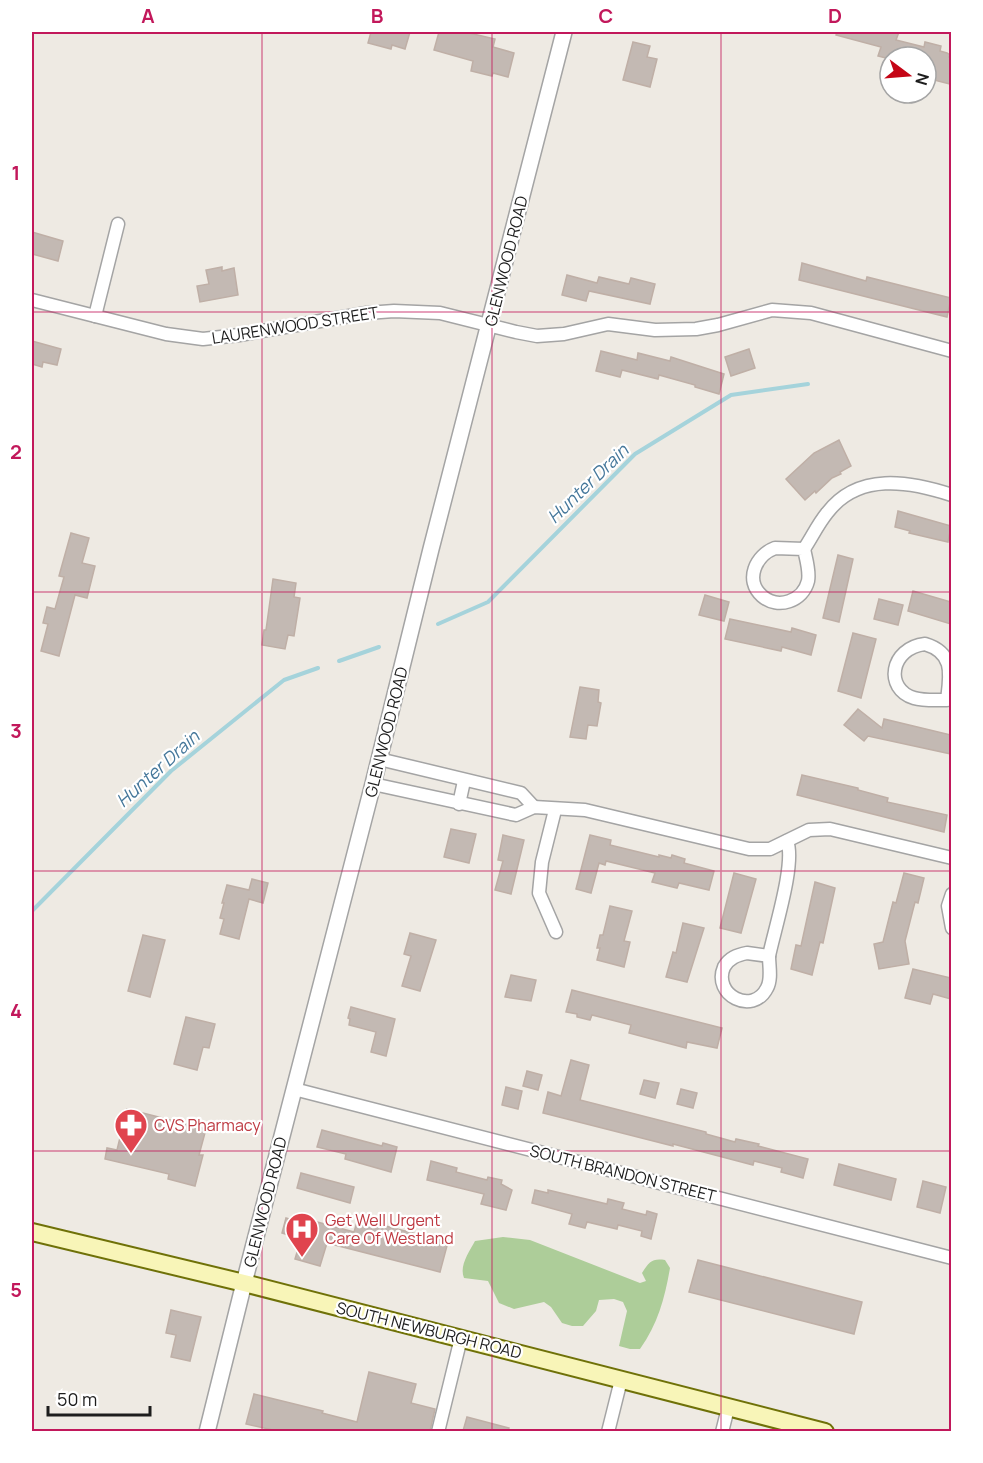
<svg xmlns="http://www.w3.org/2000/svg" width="983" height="1463" font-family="Manrope,sans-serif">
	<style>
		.forest { fill: #adcd99 }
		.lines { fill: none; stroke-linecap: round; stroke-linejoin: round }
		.stream { stroke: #a5d3db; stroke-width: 4 }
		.building { fill: #c3b9b3; stroke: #bfafa6; stroke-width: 1.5 }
		.minor-casing { stroke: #a4a4a4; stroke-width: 15 }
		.tertiary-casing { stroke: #a4a4a4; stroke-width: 18 }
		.secondary-casing { stroke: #6f7108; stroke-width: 20 }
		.minor { stroke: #fff; stroke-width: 12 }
		.tertiary { stroke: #fff; stroke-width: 15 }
		.secondary { stroke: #f8f5b8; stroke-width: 16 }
		.grid { fill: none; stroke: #c2185b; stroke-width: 1.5; stroke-opacity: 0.55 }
		.labels { text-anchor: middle; stroke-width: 4.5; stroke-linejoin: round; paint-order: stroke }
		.street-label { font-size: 16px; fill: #1d1d1d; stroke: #fff }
		.health-label { font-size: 16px; fill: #be3a42; stroke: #fff; text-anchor: start }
		.water-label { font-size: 18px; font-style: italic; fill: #46789b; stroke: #fff }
		.neatline { fill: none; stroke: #c2185b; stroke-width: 2 }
		.grid-label { font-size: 20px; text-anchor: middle; font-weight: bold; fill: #c2185b }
	</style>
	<rect width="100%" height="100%" fill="#eeeae3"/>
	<path class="forest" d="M503,1237L530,1240L640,1283L646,1281L642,1273C649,1262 652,1258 665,1260L670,1268C665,1297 658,1324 640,1349H630L619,1346L627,1311L623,1302L614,1299L599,1300L596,1311L583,1326H572L562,1323L551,1307L544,1302L514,1309L499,1303L488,1281L464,1278C459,1266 469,1252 475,1241Z"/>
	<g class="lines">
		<g class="stream">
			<path d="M438,624L488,602L635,454L731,395L808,384"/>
			<path d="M339,661L379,647"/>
			<path d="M32,911L171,771L284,680L318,668"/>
		</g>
	</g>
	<g class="building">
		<path d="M371,32H410L405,49L392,45L391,49L368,43Z"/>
		<path d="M439,32H465L495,39L493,47L514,53L508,77L493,73L492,76L471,71L473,61L434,50Z"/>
		<path d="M837,32H899L896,40L924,47L925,42L941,46L940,51L947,53L950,55L949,57L951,58L950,84L926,78V57H890V59L878,56L881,47L836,35Z"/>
		<path d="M633,42L650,46L647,57L657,59L650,87L623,80Z"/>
		<path d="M32,232L63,241L58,261L32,254Z"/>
		<path d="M802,263L866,281L867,277L951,298L947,317L799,280Z"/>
		<path d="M222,267V271L234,268L238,295L200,302L197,286L209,284L206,270Z"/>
		<path d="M567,275L597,283L599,277L629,284L631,278L655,284L650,304L589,291L586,301L562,295Z"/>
		<path d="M32,341L61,349L57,365L43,362L42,367L32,364Z"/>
		<path d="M749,349L755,368L731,376L725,357Z"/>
		<path d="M601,351L637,360L638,353L670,361L671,357L724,374L719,394L695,387V385L659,375L658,379L622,370L620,377L596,371Z"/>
		<path d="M839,440L851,466L840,472L841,474L832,478L816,493L815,491L805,500L786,479L814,453Z"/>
		<path d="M898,511L951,526L948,542L909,533L910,531L895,527Z"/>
		<path d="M71,533L89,538L82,563L95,566L87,598L75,595L59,656L41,651L48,624L43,623L47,607L55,609L64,577L59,576Z"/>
		<path d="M838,555L853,559L839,622L823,618Z"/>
		<path d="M273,579L296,583L294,597L300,598L294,636L288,635L285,649L262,645L264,630H266Z"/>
		<path d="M913,591L951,602V624L908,611Z"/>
		<path d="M705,595L729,602L724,621L699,615Z"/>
		<path d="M879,599L903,605L898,625L874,619Z"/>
		<path d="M730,619L791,632L792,628L816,635L811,655L782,647L781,651L725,639Z"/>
		<path d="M853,633L876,639L861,698L838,691Z"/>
		<path d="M580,687L599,690L598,702L601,703L597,726L588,725L586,739L570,737Z"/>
		<path d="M858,709L882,728L884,719L951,735V754L868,736L864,741L844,725Z"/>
		<path d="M802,775L858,788V790L888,798L887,802L947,815L944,832L797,795Z"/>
		<path d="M451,829L476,834L469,863L444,857Z"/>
		<path d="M503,835L524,840L511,894L495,890L503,861L498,860Z"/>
		<path d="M590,835L611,840L610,845L659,857V855L671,858L672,855L685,859L684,863L714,871L709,890L679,883L677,888L652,882L655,873L606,861L605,865L599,863L591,893L576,889Z"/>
		<path d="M734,873L756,879L741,933L720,928Z"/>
		<path d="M904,873L924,878L918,903L915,902L905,941L909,964L879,969L874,944L883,942L893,902L896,903Z"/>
		<path d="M252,879L268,883L263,903L249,899L239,939L220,934L224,919L220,918L224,903H222L227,885L249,890Z"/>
		<path d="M815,882L835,888L823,943L820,942L812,975L791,969L796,945L801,946Z"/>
		<path d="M610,906L632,911L624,941L630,942L624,967L597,960L600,948H597L600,935H603Z"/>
		<path d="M683,923L704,928L687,982L666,977L673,952L676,953Z"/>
		<path d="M410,933L436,940L420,991L402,986L411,956L404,954Z"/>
		<path d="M143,935L165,940L150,997L128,991Z"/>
		<path d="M913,969L951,978V999L933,994L930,1004L905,998Z"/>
		<path d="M511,975L536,980L531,1001L505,997Z"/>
		<path d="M572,990L722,1028L717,1048L687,1042L686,1048L629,1033L631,1025L592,1015L590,1020L577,1017V1014L566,1012Z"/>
		<path d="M351,1007L395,1019L386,1056L371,1052L376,1032L349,1025L350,1019L348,1018Z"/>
		<path d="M186,1017L215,1024L209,1048L203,1047L197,1070L174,1064Z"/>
		<path d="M571,1060L589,1065L580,1100L706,1132V1134L735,1142L736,1139L759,1144L758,1146L808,1159L803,1178L781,1172L782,1168L754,1161L753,1165L673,1144V1146L543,1113L548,1092L561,1096Z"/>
		<path d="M527,1071L542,1075L538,1090L523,1086Z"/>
		<path d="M644,1080L659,1083L655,1098L640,1094Z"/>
		<path d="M506,1087L522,1091L518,1109L502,1105Z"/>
		<path d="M681,1089L697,1093L693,1108L677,1104Z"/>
		<path d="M127,1109L206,1129L199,1155H203L195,1186L168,1179L169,1174L105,1159L107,1148L117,1150Z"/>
		<path d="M322,1130L382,1146L383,1143L397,1147L391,1172L345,1159L346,1154L317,1147Z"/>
		<path d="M431,1161L457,1168L456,1172L487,1180L488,1177L502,1180L501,1184L512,1190L506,1210L481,1204L484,1194L427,1180Z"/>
		<path d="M839,1164L896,1179L891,1200L834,1185Z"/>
		<path d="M301,1173L354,1187L350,1203L297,1188Z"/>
		<path d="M923,1181L946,1187L940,1213L917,1207Z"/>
		<path d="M535,1190L548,1193V1190L607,1204L608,1199L624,1203L622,1209L646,1215L647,1211L657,1214L651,1239L641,1236L642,1231L618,1225L617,1229L587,1222L585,1228L569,1224L572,1214L532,1203Z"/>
		<path d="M286,1218L315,1227L317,1222L354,1232L358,1219L448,1242L440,1272L327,1243L320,1266L295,1259L301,1239L282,1233Z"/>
		<path d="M698,1260L862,1302L854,1334L689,1292Z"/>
		<path d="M171,1310L201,1317L190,1361L171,1357L176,1335L166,1333Z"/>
		<path d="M369,1372L416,1384L411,1403L435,1409L430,1431H277L246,1424L254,1394L323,1411L322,1413L357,1422Z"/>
		<path d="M467,1417L509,1428L508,1431H463Z"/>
	</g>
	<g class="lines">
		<defs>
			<g id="minor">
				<path d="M32,300L166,334L203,339L239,335L367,313L394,311L440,313L516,332L537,336L564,334L608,324L655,330L696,329L718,325L772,310L811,313L952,351"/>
				<path d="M95,316L118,224"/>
				<path d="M775,548L804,549C806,559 810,571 808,581C803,601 778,610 762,596C744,580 756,555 775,548Z"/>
				<path d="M804,549C812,537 818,524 827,513C858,472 909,481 952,495"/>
				<path d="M925,644C955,653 950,675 947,700C936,700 924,701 914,698C884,689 890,648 925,644Z"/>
				<path d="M379,759L521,793L534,807"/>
				<path d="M373,784L516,815L534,807L585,810L749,849H770L809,830L830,829L952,858"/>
				<path d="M459,804L464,781"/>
				<path d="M555,810L542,862L539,893L556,932"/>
				<path d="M952,894L948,906L952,928"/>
				<path d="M747,953L769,956C769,966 772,979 767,988C753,1016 712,995 724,967C729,958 737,955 747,953Z"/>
				<path d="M769,956C774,931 796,863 787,841"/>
				<path d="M294,1089L952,1258"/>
				<path d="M438,1432L461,1338"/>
				<path d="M608,1432L621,1380"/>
				<path d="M722,1432L728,1408"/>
			</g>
			<path id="tertiary" d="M207,1432L244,1283L373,784L431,549L564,32"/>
			<path id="secondary" d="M32,1232L244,1283L825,1432"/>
		</defs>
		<use href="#minor" class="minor-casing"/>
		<use href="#tertiary" class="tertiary-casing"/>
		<use href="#secondary" class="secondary-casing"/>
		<use href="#minor" class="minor"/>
		<use href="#tertiary" class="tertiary"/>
		<use href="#secondary" class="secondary"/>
	</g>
	<path class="grid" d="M262,32V1432M492,32V1432M721,32V1432M32,312H952M32,592H952M32,871H952M32,1151H952"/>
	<defs>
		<symbol id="pharmacy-pin" viewBox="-11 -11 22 30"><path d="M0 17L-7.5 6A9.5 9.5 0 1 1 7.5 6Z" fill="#e0444e" stroke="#fff"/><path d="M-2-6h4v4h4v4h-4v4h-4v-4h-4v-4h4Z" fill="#fff"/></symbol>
		<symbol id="hospital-pin" viewBox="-11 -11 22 30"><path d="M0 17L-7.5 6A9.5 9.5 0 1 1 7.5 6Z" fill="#e0444e" stroke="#fff"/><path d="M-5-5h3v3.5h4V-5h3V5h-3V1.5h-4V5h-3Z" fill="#fff"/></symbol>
	</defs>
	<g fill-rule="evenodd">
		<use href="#pharmacy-pin" x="112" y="1106" width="38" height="52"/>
		<use href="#hospital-pin" x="283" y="1210" width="38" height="52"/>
	</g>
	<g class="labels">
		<g class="street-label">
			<text transform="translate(506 261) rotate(-76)" y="6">GLENWOOD ROAD</text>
			<text transform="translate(295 325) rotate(-9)" y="6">LAURENWOOD STREET</text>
			<text transform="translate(386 732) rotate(-76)" y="6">GLENWOOD ROAD</text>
			<text transform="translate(623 1173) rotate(14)" y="6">SOUTH BRANDON STREET</text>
			<text transform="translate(265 1202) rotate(-76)" y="6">GLENWOOD ROAD</text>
			<text transform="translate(429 1330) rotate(14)" y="6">SOUTH NEWBURGH ROAD</text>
		</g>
		<g class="health-label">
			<text x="154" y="1131">CVS Pharmacy</text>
			<text x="325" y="1226">Get Well Urgent<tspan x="325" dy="18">Care Of Westland</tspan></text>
		</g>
		<g class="water-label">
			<text transform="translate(588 484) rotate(-44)" y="6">Hunter Drain</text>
			<text transform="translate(158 769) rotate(-42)" y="6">Hunter Drain</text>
		</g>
	</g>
	<rect width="983" height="1463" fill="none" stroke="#ffffff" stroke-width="66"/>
	<g transform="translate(908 75) rotate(106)"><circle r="28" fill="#ffffff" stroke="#a5a5a5" stroke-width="1.5"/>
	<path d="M0-4.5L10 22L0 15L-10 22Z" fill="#c50516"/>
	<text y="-9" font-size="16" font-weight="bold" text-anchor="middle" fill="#1d1d1d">N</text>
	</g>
	<path d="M48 1406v9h102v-9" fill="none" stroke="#1d1d1d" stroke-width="3"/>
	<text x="57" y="1406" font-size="18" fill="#1d1d1d" stroke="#ffffff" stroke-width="4.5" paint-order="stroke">50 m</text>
	<rect x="33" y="33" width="917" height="1397" class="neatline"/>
	<g class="grid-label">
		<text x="148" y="23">A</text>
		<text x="377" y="23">B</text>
		<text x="606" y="23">C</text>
		<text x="835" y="23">D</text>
		<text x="16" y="180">1</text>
		<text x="16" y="459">2</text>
		<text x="16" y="738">3</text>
		<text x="16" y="1018">4</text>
		<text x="16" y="1297">5</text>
	</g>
</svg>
